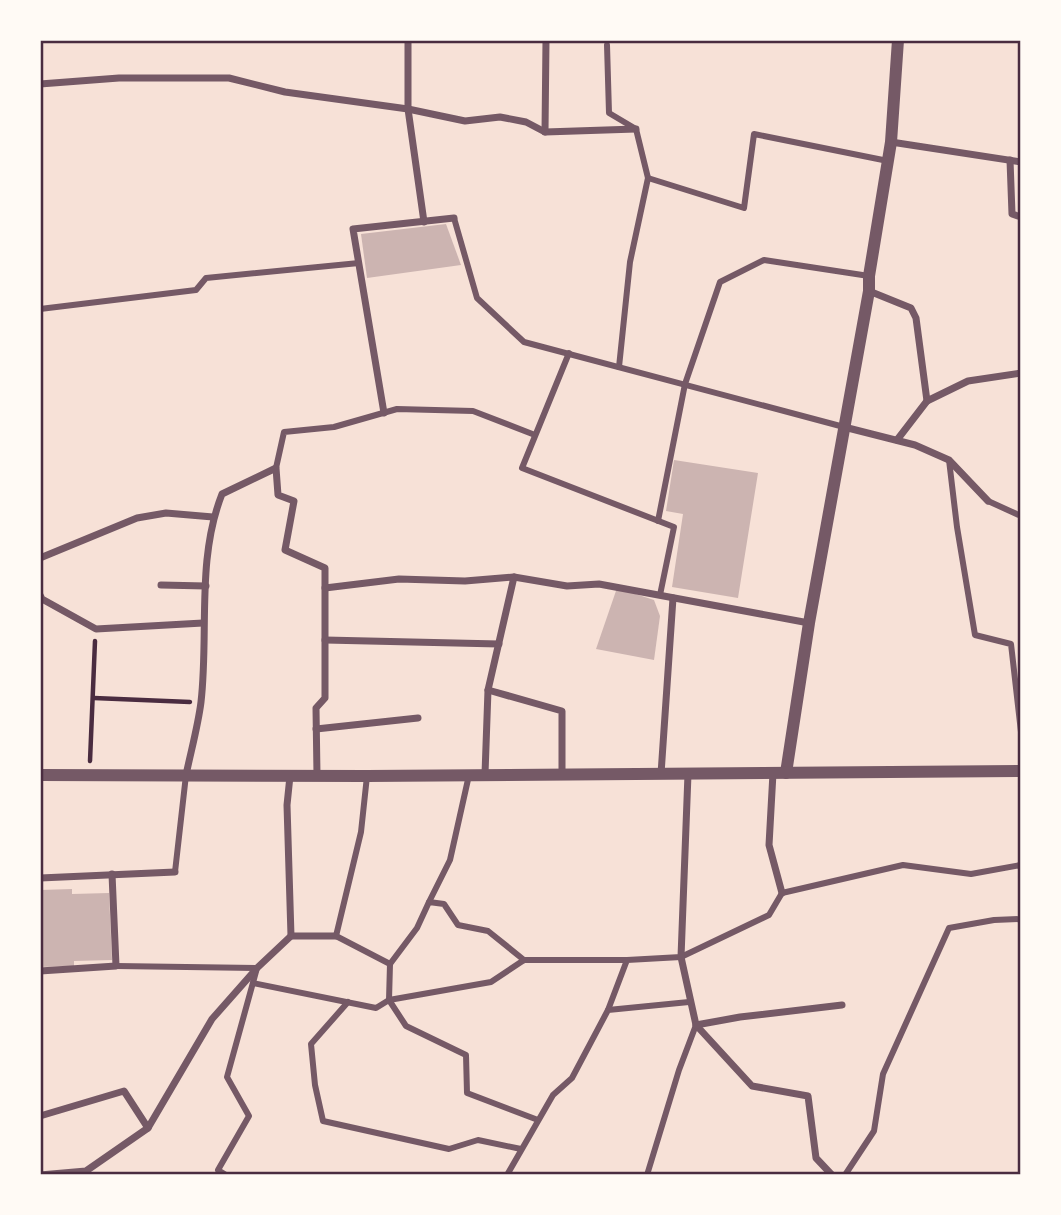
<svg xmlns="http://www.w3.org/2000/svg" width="1061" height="1215" font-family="Ubuntu,sans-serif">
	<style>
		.building { fill: #ccb4b1 }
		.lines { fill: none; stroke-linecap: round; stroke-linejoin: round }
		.path { stroke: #4a2c40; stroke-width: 4.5 }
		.pedestrian { stroke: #755966; stroke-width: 6 }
		.minor { stroke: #755966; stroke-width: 7 }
		.tertiary { stroke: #755966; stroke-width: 12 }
		.neatline { fill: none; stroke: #4a2c40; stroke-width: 2.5 }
	</style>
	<rect width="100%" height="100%" fill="#f7e1d7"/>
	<g class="building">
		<path d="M446,224L461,265L367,278L361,234Z"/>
		<path d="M674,460L758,473L738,598L672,587L683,514L666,511Z"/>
		<path d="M617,588L654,600L660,616L654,660L596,649Z"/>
		<path d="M72,889V894L109,893L112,960L74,961V966L40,967V890Z"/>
	</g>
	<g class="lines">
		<g class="path">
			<path d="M94,698L190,702"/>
			<path d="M90,761L95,641"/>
		</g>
		<g class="pedestrian">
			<path d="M607,45L609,113L636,129L648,178L630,262L619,367"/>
			<path d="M648,178L744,208L754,134L888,161"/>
			<path d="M454,218L477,298L524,342L844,427"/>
			<path d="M40,309L196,290L206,278L359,263"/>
			<path d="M569,353L522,468L674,527L660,595"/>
			<path d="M949,460L957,527L975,635L1011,644L1021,732"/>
			<path d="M276,468L284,432L334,427L397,409L473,411L535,435"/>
			<path d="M988,501L1021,516"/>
			<path d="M658,521L685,384L720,282L764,260L869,276"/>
			<path d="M367,776L361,832L336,936L390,964"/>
			<path d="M175,872L186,775"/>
			<path d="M429,902L450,860L469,775"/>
			<path d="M390,964L417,928L429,902L444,904L458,925L488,931L524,960"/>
			<path d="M116,966L257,968L227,1077L249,1116L218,1170L226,1175"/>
			<path d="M253,983L376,1008L389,1000L390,964"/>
			<path d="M348,1002L311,1044L315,1085L323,1121L449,1149L478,1140L521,1149"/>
			<path d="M608,1010L627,960L681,957L769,915L782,893L903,865L971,874L1021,865"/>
			<path d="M538,1120L467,1093L466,1055L406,1026L389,1000L491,982L524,960H627"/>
			<path d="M507,1175L553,1095L572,1078L608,1010L689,1002"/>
			<path d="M647,1175L679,1070L696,1025"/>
			<path d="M845,1175L874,1131L883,1074L949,928L994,920L1021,919"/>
		</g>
		<g class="minor">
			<path d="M408,40V109L424,222"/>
			<path d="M40,84L119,78H229L285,92L408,109L465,121L500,117L526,122L545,132L636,129"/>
			<path d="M545,132L546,40"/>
			<path d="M891,142L1021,162"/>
			<path d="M1010,160L1012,214L1021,217"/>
			<path d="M869,291L911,308L916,318L927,401L968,381L1021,373"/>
			<path d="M384,413L353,229L454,218"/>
			<path d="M844,427L915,445L949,460L988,501"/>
			<path d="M897,440L927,401"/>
			<path d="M40,558L137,518L166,513L213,517"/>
			<path d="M161,585L206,586"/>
			<path d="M325,588L399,579L465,581L514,577L567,586L599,584L809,623"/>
			<path d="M40,595L42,599L96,629L203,623"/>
			<path d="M325,640L499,644"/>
			<path d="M488,690L562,711V774"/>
			<path d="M316,729L418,718"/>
			<path d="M773,773L769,845L782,893"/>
			<path d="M485,774L488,690L514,577"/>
			<path d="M661,774L673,598"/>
			<path d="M688,774L681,957L696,1025L752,1086L808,1096L816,1158L832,1175"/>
			<path d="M186,775C191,751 198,726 201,702C209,633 196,560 222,494L276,468L278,495L294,501L285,550L325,568V698L316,708L317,775"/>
			<path d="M290,776L287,805L291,936"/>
			<path d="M40,878L175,872"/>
			<path d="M40,971L116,966L112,874"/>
			<path d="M696,1025L740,1017L842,1005"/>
			<path d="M40,1116L124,1091L148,1128"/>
			<path d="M40,1175L86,1171L148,1128L212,1019L257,968L291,936H336"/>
		</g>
		<g class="tertiary">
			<path d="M786,773L809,623L869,291V276L891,142L898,40"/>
			<path d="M40,775L367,776L1021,771"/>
		</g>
	</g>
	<rect width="1061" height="1215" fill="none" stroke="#fffaf5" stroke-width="84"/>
	<rect x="42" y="42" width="977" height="1131" class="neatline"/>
</svg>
